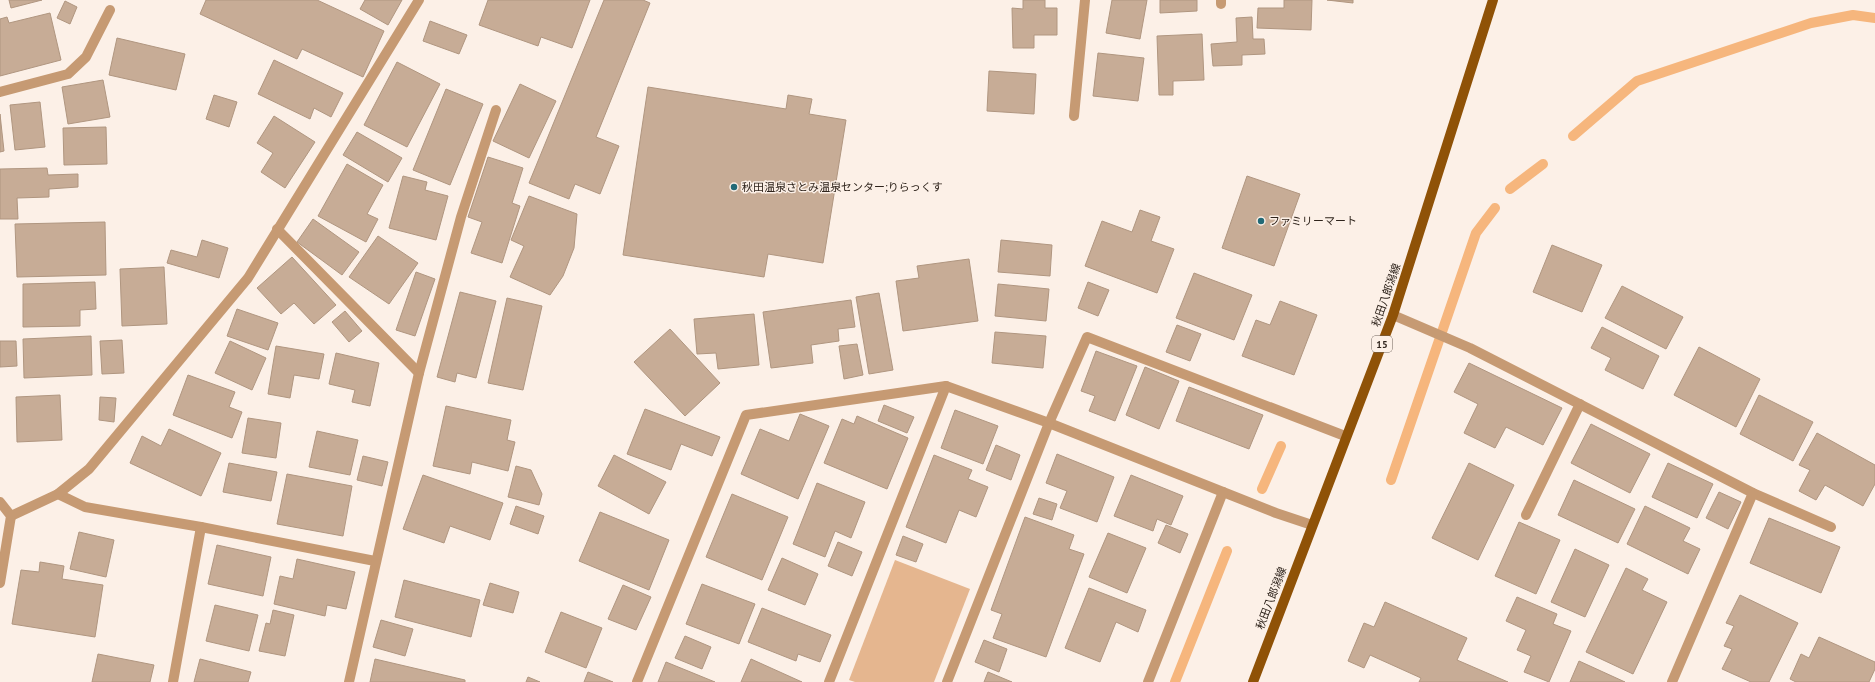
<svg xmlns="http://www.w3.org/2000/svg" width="1875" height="682" font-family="'PT Sans','Noto Sans JP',sans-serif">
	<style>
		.green { fill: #e5b68f }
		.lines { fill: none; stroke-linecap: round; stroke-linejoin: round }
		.stream { stroke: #f6b67d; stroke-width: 10 }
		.building { fill: #c7ac96; stroke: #b09680 }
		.minor { stroke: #c69a73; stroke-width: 10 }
		.major { stroke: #8f5207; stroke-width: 10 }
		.poi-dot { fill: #226a77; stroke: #fcf0e7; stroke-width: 1.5 }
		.labels { text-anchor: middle; stroke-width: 3; stroke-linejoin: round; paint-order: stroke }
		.shield { fill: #fcf0e7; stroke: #6c6058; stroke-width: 1 }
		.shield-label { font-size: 10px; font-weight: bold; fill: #2e231b }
		.poi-label { font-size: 11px; fill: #2e231b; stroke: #fcf0e7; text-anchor: start }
		.street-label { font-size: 11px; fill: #2e231b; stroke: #fcf0e7 }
	</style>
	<rect width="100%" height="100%" fill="#fcf0e7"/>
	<path class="green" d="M895,560L970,589L934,682H855L849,680Z"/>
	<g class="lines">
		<g class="stream">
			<path d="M1573,136L1637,81L1811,23L1853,15L1875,18"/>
			<path d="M1510,189L1543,164"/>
			<path d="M1391,480L1476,233L1495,208"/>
			<path d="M1262,489L1281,446"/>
			<path d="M1175,682L1227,551"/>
		</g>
	</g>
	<g class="building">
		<path d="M9,0H42L11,8Z"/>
		<path d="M206,0H317L384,31L363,77L302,49L297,59L200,14Z"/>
		<path d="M365,0H402L388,25L360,9Z"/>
		<path d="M488,0H590L572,48L541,37L538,46L479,25Z"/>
		<path d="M604,0H643L650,3L596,137L619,146L600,194L575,184L569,199L529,183Z"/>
		<path d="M1023,0H1045V8H1057V35H1034V48H1013L1012,8L1023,9Z"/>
		<path d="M1112,0H1147L1140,39L1106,33Z"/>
		<path d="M1160,0H1197V11L1160,13Z"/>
		<path d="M1284,0H1312L1311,30L1257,28L1258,8H1284Z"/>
		<path d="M1327,0H1353V3Z"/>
		<path d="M65,1L77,7L70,24L57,18Z"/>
		<path d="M50,13L61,60L0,76V19L7,17L9,23Z"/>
		<path d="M1252,17L1253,39H1264L1265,54L1242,55V65L1213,66L1211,44L1237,42L1236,18Z"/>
		<path d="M430,21L467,35L459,54L423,41Z"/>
		<path d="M1202,34L1204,80L1173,81V95H1159L1157,36Z"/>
		<path d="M117,38L185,54L176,90L109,75Z"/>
		<path d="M1098,53L1144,58L1138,101L1093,96Z"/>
		<path d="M274,60L343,93L331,117L314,108L310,119L258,94Z"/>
		<path d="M397,62L440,84L407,147L364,125Z"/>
		<path d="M989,71L1036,74L1034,114L987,111Z"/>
		<path d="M103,80L110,117L68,124L62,87Z"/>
		<path d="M520,84L556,101L529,158L493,141Z"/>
		<path d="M648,87L786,109L788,95L812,99L809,114L846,120L823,263L768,254L764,277L623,255Z"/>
		<path d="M446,89L483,104L450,185L413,170Z"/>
		<path d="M214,95L237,102L229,127L206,119Z"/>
		<path d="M40,102L45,147L15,150L10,105Z"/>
		<path d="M0,114L4,151L0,152Z"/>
		<path d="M274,116L315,142L285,188L261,172L273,153L257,143Z"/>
		<path d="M106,127L107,164L64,165L63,128Z"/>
		<path d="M357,132L402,158L388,182L343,155Z"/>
		<path d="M488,157L523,168L512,203L520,206L502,263L471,253L482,222L468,217Z"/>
		<path d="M347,164L383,185L367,214L378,219L366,242L318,216Z"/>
		<path d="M47,168L48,175L78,174V187L49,189V197L17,198L18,219H0V169Z"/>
		<path d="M403,176L427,182L425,190L448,196L436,240L389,228Z"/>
		<path d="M1247,176L1300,194L1274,266L1222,248Z"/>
		<path d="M529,196L577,214L574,248L563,276L550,295L510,277L524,246L511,240Z"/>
		<path d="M1140,210L1160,217L1151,241L1174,249L1157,293L1085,266L1102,221L1132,232Z"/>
		<path d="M313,219L359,252L342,275L297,242Z"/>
		<path d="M105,222L106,275L17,277L15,224Z"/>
		<path d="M378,236L418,263L389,304L349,277Z"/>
		<path d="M202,240L228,248L219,278L167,263L171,250L197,257Z"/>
		<path d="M1001,240L1052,245L1050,276L998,272Z"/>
		<path d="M1552,245L1602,265L1582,312L1533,292Z"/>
		<path d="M292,257L336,305L314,324L294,303L281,314L257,288Z"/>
		<path d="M969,259L978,321L903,331L896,281L919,278L917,266Z"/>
		<path d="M164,267L167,324L122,326L120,269Z"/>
		<path d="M416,272L435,279L415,336L396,330Z"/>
		<path d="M1194,273L1252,295L1234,340L1176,318Z"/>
		<path d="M95,282L96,309L80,310V326L23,327V284Z"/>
		<path d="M1088,282L1109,290L1098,316L1078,308Z"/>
		<path d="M998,284L1049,289L1046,321L995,316Z"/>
		<path d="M1622,286L1683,317L1666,349L1605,318Z"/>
		<path d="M460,292L496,301L476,378L457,373L455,382L437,377Z"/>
		<path d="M879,293L893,370L869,374L856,297Z"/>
		<path d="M507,298L542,306L523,390L488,383Z"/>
		<path d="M851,300L855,327L838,329L839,341L811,345L813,363L771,368L763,312Z"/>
		<path d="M1280,301L1317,315L1294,375L1242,356L1256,320L1270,325Z"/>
		<path d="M237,309L278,323L268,350L227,336Z"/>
		<path d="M345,311L362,331L349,342L332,322Z"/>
		<path d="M754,314L759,365L718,369L716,353L697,354L694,319Z"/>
		<path d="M1177,325L1201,334L1190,361L1166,352Z"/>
		<path d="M1602,327L1659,356L1643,389L1605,370L1611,358L1591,348Z"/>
		<path d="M670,329L720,383L685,416L634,362Z"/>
		<path d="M995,332L1046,336L1043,368L992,363Z"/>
		<path d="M91,336L92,375L24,378L23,339Z"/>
		<path d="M122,340L124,373L102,374L100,341Z"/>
		<path d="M0,341H16L17,366L0,367Z"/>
		<path d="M230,341L266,358L252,390L215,373Z"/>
		<path d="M857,344L863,375L844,379L839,346Z"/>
		<path d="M276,346L324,354L319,379L294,375L290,398L268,394Z"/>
		<path d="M1699,347L1760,379L1736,427L1674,395Z"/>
		<path d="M1096,351L1137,366L1115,421L1089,411L1095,396L1081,391Z"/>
		<path d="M336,353L379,363L370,406L352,402L355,390L329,384Z"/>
		<path d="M1469,363L1562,408L1543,445L1506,427L1495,448L1464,433L1478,404L1454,392Z"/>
		<path d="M1145,367L1179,381L1159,429L1126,415Z"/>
		<path d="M188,375L235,392L229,407L242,412L232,438L173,415Z"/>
		<path d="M1189,387L1263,415L1249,449L1176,421Z"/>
		<path d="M60,395L62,440L17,442L16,397Z"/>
		<path d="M1759,395L1813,422L1793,461L1740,434Z"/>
		<path d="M100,397L116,398L114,422L99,420Z"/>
		<path d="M884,405L914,417L907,433L878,421Z"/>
		<path d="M446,406L511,420L507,440L515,442L508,471L472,462L470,474L433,466Z"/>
		<path d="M645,409L720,437L712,456L681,444L671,470L627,454Z"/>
		<path d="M955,410L998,426L983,464L941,448Z"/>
		<path d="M800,414L829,426L798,499L741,474L760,429L789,441Z"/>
		<path d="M857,416L908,438L887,489L824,463L842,419L854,424Z"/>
		<path d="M248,418L281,423L276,458L242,453Z"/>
		<path d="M1591,424L1650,454L1630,493L1571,463Z"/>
		<path d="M169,429L221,453L201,496L130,463L142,436L161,446Z"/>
		<path d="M317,431L358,440L350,475L309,467Z"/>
		<path d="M1817,433L1875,465V484L1863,506L1825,485L1816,500L1799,491L1810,470L1799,465Z"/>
		<path d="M996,445L1020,455L1011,480L986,470Z"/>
		<path d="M1057,454L1114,477L1097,522L1060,508L1067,491L1046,483Z"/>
		<path d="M614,455L666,482L649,514L598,486Z"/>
		<path d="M934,455L972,470L968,479L988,487L976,517L959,510L946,543L906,527Z"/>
		<path d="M363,456L388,462L382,486L357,480Z"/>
		<path d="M229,463L277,472L271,501L223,492Z"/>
		<path d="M1469,463L1514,485L1478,560L1432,538Z"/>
		<path d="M1668,463L1713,484L1697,518L1652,497Z"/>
		<path d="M516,466L531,470L542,494L539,505L508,497Z"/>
		<path d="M287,474L352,486L343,536L277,524Z"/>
		<path d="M423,475L503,503L490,540L450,526L444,543L403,529Z"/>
		<path d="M1131,475L1183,496L1171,525L1157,519L1153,531L1114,516Z"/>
		<path d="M1574,480L1635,509L1618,543L1558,515Z"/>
		<path d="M817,483L865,502L851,538L835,531L825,557L793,544Z"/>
		<path d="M1719,492L1741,502L1728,529L1706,518Z"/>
		<path d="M732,494L788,517L762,580L706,557Z"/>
		<path d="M1039,498L1057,504L1052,520L1033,514Z"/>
		<path d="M516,506L544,516L538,534L510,524Z"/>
		<path d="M1645,506L1690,528L1683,541L1700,549L1688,574L1627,544Z"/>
		<path d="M600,512L669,540L649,590L579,561Z"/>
		<path d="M1025,517L1074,535L1069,549L1084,554L1046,657L993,638L1002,614L991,610Z"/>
		<path d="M1769,518L1840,547L1821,593L1750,563Z"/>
		<path d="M1519,522L1560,540L1536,594L1495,576Z"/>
		<path d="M1166,525L1188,534L1180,553L1158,543Z"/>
		<path d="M79,532L114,540L106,577L70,569Z"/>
		<path d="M1108,533L1146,548L1127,593L1089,577Z"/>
		<path d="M903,536L923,544L916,562L896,555Z"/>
		<path d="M838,542L862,552L852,576L828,566Z"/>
		<path d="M217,545L271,557L263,596L208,584Z"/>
		<path d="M1575,549L1609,565L1585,617L1551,602Z"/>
		<path d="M782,558L818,574L805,605L768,590Z"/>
		<path d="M297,559L355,572L346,609L327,605L325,616L274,604L280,576L293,579Z"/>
		<path d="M40,562L64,566L62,579L103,585L95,637L12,624L21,570L39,572Z"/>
		<path d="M1626,568L1648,579L1642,590L1667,602L1633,674L1586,652Z"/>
		<path d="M404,580L480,600L471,637L395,617Z"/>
		<path d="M490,583L519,592L513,613L483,605Z"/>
		<path d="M702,584L755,604L739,644L686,624Z"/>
		<path d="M623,585L651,597L636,630L608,619Z"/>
		<path d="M1089,588L1146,610L1138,632L1116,622L1100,662L1065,648Z"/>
		<path d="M1740,595L1798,623L1769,682H1751L1722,669L1732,649L1724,646L1734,626L1726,623Z"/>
		<path d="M1517,597L1557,614L1553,624L1571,631L1549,682L1524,672L1531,656L1517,650L1526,630L1506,621Z"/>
		<path d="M1385,602L1467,638L1457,660L1508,682H1419L1421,678L1370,655L1364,668L1348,661L1364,623L1374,627Z"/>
		<path d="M215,605L258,615L249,651L206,641Z"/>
		<path d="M762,608L831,635L820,662L798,654L796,661L748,642Z"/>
		<path d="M273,610L294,615L285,656L259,651L266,623L270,624Z"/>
		<path d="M561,612L602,628L586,668L545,652Z"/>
		<path d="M381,620L413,629L405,656L373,647Z"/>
		<path d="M685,636L711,647L702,669L675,658Z"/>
		<path d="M1819,637L1875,662V669L1869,682H1796L1790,679L1801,654L1809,658Z"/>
		<path d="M984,640L1007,649L999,672L975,662Z"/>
		<path d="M98,654L154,665L150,682H92Z"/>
		<path d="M200,659L251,672L248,682H194Z"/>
		<path d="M375,659L465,680V682H370Z"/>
		<path d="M751,659L802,682H741Z"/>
		<path d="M1579,661L1625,682H1570Z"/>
		<path d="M666,662L715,682H658Z"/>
		<path d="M588,672L613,682H584Z"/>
		<path d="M988,672L1012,682H984Z"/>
		<path d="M528,677L540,682H526Z"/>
	</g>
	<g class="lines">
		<g class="minor">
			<path d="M1221,0V4"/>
			<path d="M0,92L68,74L86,57L110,10"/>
			<path d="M1074,116L1085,0"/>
			<path d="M277,229L419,373"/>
			<path d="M1393,315L1470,348L1753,493L1831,527"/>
			<path d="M58,494L85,507L201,527L375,561"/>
			<path d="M0,502L11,516L0,583"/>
			<path d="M1526,515L1580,404"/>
			<path d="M11,516L58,494L89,469L248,278L419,0"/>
			<path d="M173,682L201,527"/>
			<path d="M349,682L419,373L461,217L496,110"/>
			<path d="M637,682L746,415L946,386L1049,423L1276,513L1312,525"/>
			<path d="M829,682L946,386"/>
			<path d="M947,682L1049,423L1087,337L1345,436"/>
			<path d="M1148,682L1223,492"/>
			<path d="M1672,682L1753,493"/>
		</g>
		<path class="major" d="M1253,682L1393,315L1493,0"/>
	</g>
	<g class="poi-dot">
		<circle cx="734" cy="187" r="4"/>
		<circle cx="1261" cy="221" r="4"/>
	</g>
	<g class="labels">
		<rect class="shield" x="1372" y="336" width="20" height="16" rx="3"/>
		<g class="shield-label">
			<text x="1382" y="348">15</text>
		</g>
		<g class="poi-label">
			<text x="742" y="191">秋田温泉さとみ温泉センター;りらっくす</text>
			<text x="1269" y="225">ファミリーマート</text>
		</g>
		<g class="street-label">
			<text transform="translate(1386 295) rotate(-71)" y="4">秋田八郎潟線</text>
			<text transform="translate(1271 598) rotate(-69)" y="4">秋田八郎潟線</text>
		</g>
	</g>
</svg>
